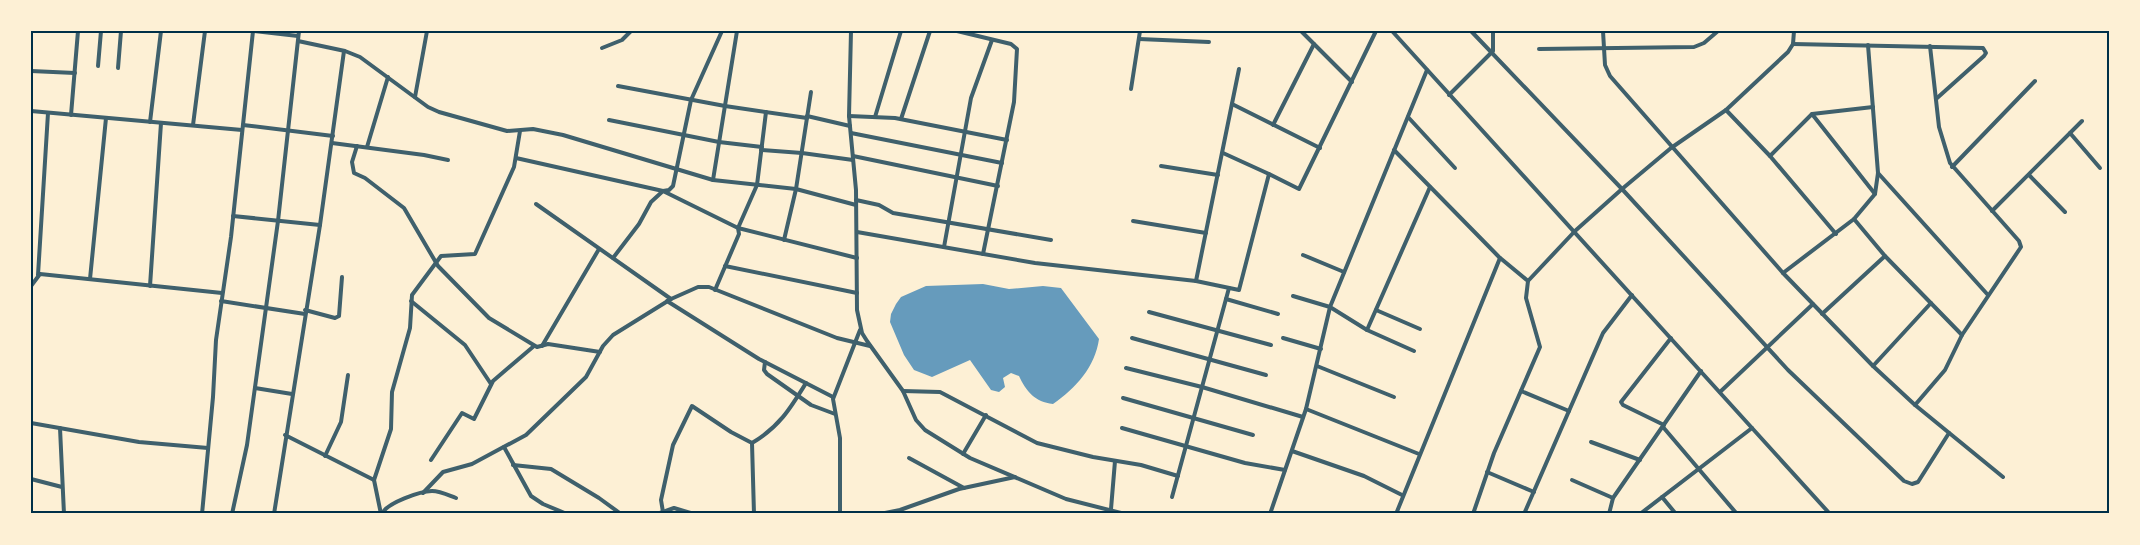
<svg xmlns="http://www.w3.org/2000/svg" width="2140" height="545" font-family="'Open Sans',sans-serif">
	<style>
		.water { fill: #669bbc }
		.lines { fill: none; stroke-linecap: round; stroke-linejoin: round }
		.minor { stroke: #3f606c; stroke-width: 4 }
		.neatline { fill: none; stroke: #003049; stroke-width: 2 }
	</style>
	<rect width="100%" height="100%" fill="#fdf0d5"/>
	<path class="water" d="M983,284L1009,289L1043,286L1061,288L1099,339C1095,367 1076,388 1053,404C1035,402 1026,391 1019,376L1011,373L1003,378L1005,387L999,392L991,390L970,360L932,377L914,370L904,355L890,322L891,314L896,304L901,297L926,286Z"/>
	<g class="lines">
		<g class="minor">
			<path d="M254,31L298,36"/>
			<path d="M851,31L849,116L856,190L857,310L862,333L867,341L903,391L916,420L925,430L970,458L1066,499L1125,514"/>
			<path d="M957,31L1011,44L1017,49L1014,102L983,254"/>
			<path d="M1301,31L1352,82"/>
			<path d="M1392,31L1830,514"/>
			<path d="M1471,31L1622,189L1788,370L1904,481L1912,484L1918,482L1949,433"/>
			<path d="M1603,31L1605,65L1610,76L1783,273L1873,366L1915,405L2003,477"/>
			<path d="M1139,39L1209,42"/>
			<path d="M298,41L345,51L360,57L428,107L439,112L507,131L533,129L563,135L713,180L796,189L856,205"/>
			<path d="M1793,44L1983,48L1986,53L1984,56L1936,99"/>
			<path d="M602,48L622,40L631,31"/>
			<path d="M1539,49L1694,47L1704,43L1718,31"/>
			<path d="M98,66L101,31"/>
			<path d="M118,68L121,31"/>
			<path d="M31,71L75,73"/>
			<path d="M618,86L725,106L807,118"/>
			<path d="M1131,89L1140,31"/>
			<path d="M1449,95L1493,51V31"/>
			<path d="M415,97L427,31"/>
			<path d="M1232,104L1320,148"/>
			<path d="M1726,110L1770,156L1836,234"/>
			<path d="M31,111L242,130"/>
			<path d="M766,112L757,185L738,228L857,258"/>
			<path d="M1812,114L1875,194"/>
			<path d="M71,115L78,31"/>
			<path d="M807,116L850,126"/>
			<path d="M849,116L895,118L1007,140"/>
			<path d="M875,117L901,31"/>
			<path d="M1408,117L1455,168"/>
			<path d="M901,119L930,31"/>
			<path d="M609,120L719,142L762,147"/>
			<path d="M150,122L161,31"/>
			<path d="M193,125L205,31"/>
			<path d="M243,125L333,136"/>
			<path d="M1273,125L1314,44"/>
			<path d="M851,133L1002,163"/>
			<path d="M2070,133L2100,168"/>
			<path d="M332,143L424,155L448,160"/>
			<path d="M357,146L352,162L354,173L365,178L404,208L438,266L489,318L537,347L548,344L600,352"/>
			<path d="M367,147L388,77"/>
			<path d="M761,150L802,153L853,160"/>
			<path d="M1394,150L1499,257L1528,281L1575,231L1622,189L1671,148L1726,110L1788,52L1793,44L1794,31"/>
			<path d="M1223,153L1269,174"/>
			<path d="M853,156L998,186"/>
			<path d="M1770,156L1812,114L1873,107"/>
			<path d="M516,158L663,191L669,190L673,186L691,100L722,31"/>
			<path d="M1161,166L1218,175"/>
			<path d="M1952,167L2035,81"/>
			<path d="M1878,173L1988,295"/>
			<path d="M2029,175L2065,212"/>
			<path d="M713,180L737,31"/>
			<path d="M856,200L879,205L893,213L1051,240"/>
			<path d="M536,204L671,299"/>
			<path d="M1992,211L2082,121"/>
			<path d="M233,216L320,225"/>
			<path d="M1854,219L1885,256L1962,335"/>
			<path d="M1133,221L1206,233"/>
			<path d="M857,232L1035,263L1196,281L1239,290L1269,174L1299,189L1376,31"/>
			<path d="M784,240L796,189L811,92"/>
			<path d="M944,247L971,98L992,40"/>
			<path d="M1303,255L1344,272"/>
			<path d="M613,258L639,224L651,202L663,191L738,228L739,234L715,290"/>
			<path d="M725,266L857,293"/>
			<path d="M1783,273L1854,219L1875,194L1878,173L1868,45"/>
			<path d="M38,275L48,113"/>
			<path d="M90,279L106,118"/>
			<path d="M1196,281L1239,69"/>
			<path d="M31,286L40,274L222,293"/>
			<path d="M150,286L161,123"/>
			<path d="M1226,299L1278,314"/>
			<path d="M221,301L305,314"/>
			<path d="M411,301L465,345L491,384"/>
			<path d="M667,301L759,359L833,397"/>
			<path d="M305,310L335,318L339,316L342,277"/>
			<path d="M1376,310L1420,329"/>
			<path d="M1149,312L1271,345"/>
			<path d="M1822,314L1885,256"/>
			<path d="M1367,330L1430,187"/>
			<path d="M1132,338L1266,375"/>
			<path d="M1283,338L1321,349"/>
			<path d="M542,346L599,249"/>
			<path d="M1414,351L1367,330L1330,307L1427,70"/>
			<path d="M765,362L764,370L767,374L811,405L835,414"/>
			<path d="M1317,366L1394,397"/>
			<path d="M1873,366L1931,303"/>
			<path d="M1126,368L1202,387L1303,417"/>
			<path d="M255,388L292,394"/>
			<path d="M903,391L940,392L1037,443L1093,457L1141,465L1178,476"/>
			<path d="M1521,391L1569,411"/>
			<path d="M1720,392L1813,304"/>
			<path d="M1123,398L1253,435"/>
			<path d="M1915,405L1945,370L1962,335L2021,247L2019,241L1950,163L1939,127L1930,46"/>
			<path d="M1306,409L1419,454"/>
			<path d="M31,423L139,442L208,448"/>
			<path d="M1664,425L1623,405L1621,402L1671,338"/>
			<path d="M1663,427L1737,514"/>
			<path d="M60,428L64,514"/>
			<path d="M1122,428L1245,463L1285,470"/>
			<path d="M285,435L374,480"/>
			<path d="M1591,442L1640,460"/>
			<path d="M752,443C779,427 790,409 806,383"/>
			<path d="M504,447L531,496L543,504L567,514"/>
			<path d="M1292,451L1364,476L1402,495"/>
			<path d="M963,454L986,415"/>
			<path d="M325,456L341,422L348,375"/>
			<path d="M909,458L964,488"/>
			<path d="M431,460L462,413L474,419L493,381L534,346"/>
			<path d="M513,465L551,469L599,498L621,514"/>
			<path d="M1487,472L1534,492"/>
			<path d="M31,479L62,487"/>
			<path d="M1572,480L1613,498"/>
			<path d="M423,493L443,472L472,464L526,435L586,377L603,346L613,335L671,299L698,287H709L837,338L870,346"/>
			<path d="M1172,497L1229,288"/>
			<path d="M1662,497L1676,514"/>
			<path d="M1111,509L1115,461"/>
			<path d="M663,512L661,500L673,445L692,406L731,432L752,443L754,514"/>
			<path d="M202,514L213,397L216,340L231,237L253,31"/>
			<path d="M232,514L247,445L278,221L299,31"/>
			<path d="M274,514L320,225L344,51"/>
			<path d="M381,514L374,480L391,429L392,392L410,328L412,295L441,256L475,254L514,167L520,131"/>
			<path d="M382,514C386,503 421,491 432,491C440,491 448,495 456,498"/>
			<path d="M657,514L674,508L694,514"/>
			<path d="M840,514V438L833,399L860,330"/>
			<path d="M880,514L900,510L959,489L1015,477"/>
			<path d="M1270,514L1306,409L1330,307L1293,296"/>
			<path d="M1396,514L1500,258"/>
			<path d="M1473,514L1494,453L1540,347L1526,298L1528,281"/>
			<path d="M1524,514L1603,333L1632,295"/>
			<path d="M1609,514L1613,498L1701,371"/>
			<path d="M1640,514L1752,428"/>
		</g>
	</g>
	<rect width="2140" height="545" fill="none" stroke="#fdf0d5" stroke-width="65"/>
	<rect x="32" y="32" width="2076" height="480" class="neatline"/>
</svg>
